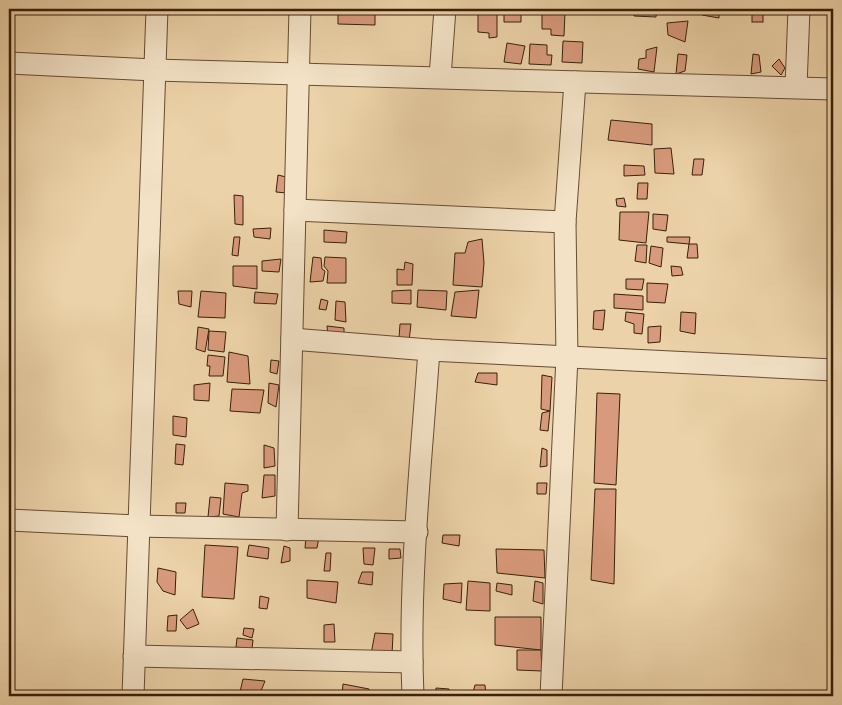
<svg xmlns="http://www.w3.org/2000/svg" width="842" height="705" font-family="'IM FELL Double Pica',serif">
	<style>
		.building { fill: #d89a7c; stroke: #39200a }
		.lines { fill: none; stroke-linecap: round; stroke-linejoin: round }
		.minor-casing { stroke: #664c32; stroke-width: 23 }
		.minor { stroke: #f3e2c6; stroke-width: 21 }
	</style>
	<rect width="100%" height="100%" fill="#ecd2a8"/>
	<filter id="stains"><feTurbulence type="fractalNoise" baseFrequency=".004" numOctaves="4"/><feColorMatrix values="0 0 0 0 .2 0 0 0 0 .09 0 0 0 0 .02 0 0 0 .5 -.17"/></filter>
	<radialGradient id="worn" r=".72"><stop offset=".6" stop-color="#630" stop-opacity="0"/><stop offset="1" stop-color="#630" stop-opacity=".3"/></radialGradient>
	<g class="building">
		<path d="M338,9H375V25L338,24Z"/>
		<rect x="567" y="9" width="25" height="3"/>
		<path d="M635,9H657L656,17L634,16Z"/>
		<path d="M703,9H719V18L702,15Z"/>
		<rect x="752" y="9" width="11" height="13"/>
		<path d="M504,11L521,12V22H504Z"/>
		<path d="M542,11L565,12L564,36L551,35V29H542Z"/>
		<path d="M478,13H497V37L489,38V33L478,32Z"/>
		<path d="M688,21L685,42L668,35L667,23Z"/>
		<path d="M563,41L583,42L582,63L562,62Z"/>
		<path d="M507,43L525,46L521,64L504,62Z"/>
		<path d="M530,44L547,45V55H552L551,65L529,64Z"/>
		<path d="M657,47L654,72L638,69L639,59L646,58V50Z"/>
		<path d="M678,54L687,55L685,71L676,74Z"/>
		<path d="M753,54L759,55L761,72L751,74Z"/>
		<path d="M779,59L785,68L781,75L772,66Z"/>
		<path d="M611,120L652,124V145L608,140Z"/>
		<path d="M671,148L674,174L655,173L654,149Z"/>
		<path d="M694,159H704L702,175H692Z"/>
		<path d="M624,165L644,166L645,175L624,176Z"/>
		<path d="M278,175L286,177L287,193L276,192Z"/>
		<path d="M638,183H648L647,199H637Z"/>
		<path d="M234,195L243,196V225L235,224Z"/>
		<path d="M624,198L626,207L617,206L616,199Z"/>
		<path d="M620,212H649L646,243L619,240Z"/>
		<path d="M653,214L668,215L666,231L653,229Z"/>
		<path d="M271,228L270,239L254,237L253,229Z"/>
		<path d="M324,230L347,232L346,243L324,242Z"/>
		<path d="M234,237H240L238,256L232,255Z"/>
		<path d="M667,237H690L689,244L667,242Z"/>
		<path d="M482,239L484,263L482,287L453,285L455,253H465L468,242Z"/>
		<path d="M689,244H697L698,258H687Z"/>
		<path d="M637,245H647L646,263L635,261Z"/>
		<path d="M651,246L663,248L661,267L649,263Z"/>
		<path d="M313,257L321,258L322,269L325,271L323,281L310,282Z"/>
		<path d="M325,257L346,258V283H327L328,271L324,266Z"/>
		<path d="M281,259L279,272L262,271V261Z"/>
		<path d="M405,262L413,264L412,285H397V269L404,270Z"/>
		<path d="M233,266H257V289L233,286Z"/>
		<path d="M671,266L681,267L683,275L672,276Z"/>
		<path d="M626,279H644L642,290L626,289Z"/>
		<path d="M647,283L668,284L665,303L647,302Z"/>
		<path d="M411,290V304L392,303V291Z"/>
		<path d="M418,290L447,291L446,310L417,307Z"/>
		<path d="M479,290L476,318L451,316L455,292Z"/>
		<path d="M178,291H192L191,307L179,304Z"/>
		<path d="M201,291L226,293L225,318L198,317Z"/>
		<path d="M255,292L278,294L276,304L254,303Z"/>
		<path d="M614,294L643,296V310L614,308Z"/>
		<path d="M321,299L328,301L326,310L319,309Z"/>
		<path d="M336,301L345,302L346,322L335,320Z"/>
		<path d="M605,310L603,330L593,329L594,311Z"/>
		<path d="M626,312L644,314L642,334L634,333V324L625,321Z"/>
		<path d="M681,312L696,313L695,334L680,331Z"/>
		<path d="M400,324H411L409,341L399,338Z"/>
		<path d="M327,326L344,328V337L328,336Z"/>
		<path d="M661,326L660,342L648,343V327Z"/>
		<path d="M198,327L209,329L205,352L196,349Z"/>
		<path d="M209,331L226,332L224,352L208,350Z"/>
		<path d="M229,352L248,356L250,384L227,382Z"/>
		<path d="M208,355L225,357L223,376H209L210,366H207Z"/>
		<path d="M271,360L279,361L277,374L270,372Z"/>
		<path d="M478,373H497V385L475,382Z"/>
		<path d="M542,375L552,377L550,411L541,409Z"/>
		<path d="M210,383L209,401L194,400V385Z"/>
		<path d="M269,383L279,385L276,407L268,403Z"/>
		<path d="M232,389L264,390L260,413L230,411Z"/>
		<path d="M597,393L620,394L616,485L594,483Z"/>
		<path d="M550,411L548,431L540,430L542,413Z"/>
		<path d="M173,416L187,418L186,437L173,435Z"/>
		<path d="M176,444L185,445L183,465L175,464Z"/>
		<path d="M264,445L274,448L275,466L264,468Z"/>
		<path d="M542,448L547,450V466L540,467Z"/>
		<path d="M264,475H275V496L262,498Z"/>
		<path d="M225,483L248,485V491L242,493L239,517L223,514Z"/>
		<path d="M537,483H547L546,494H537Z"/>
		<path d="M595,489H616L614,584L591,580Z"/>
		<path d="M210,497L221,498L219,516L208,517Z"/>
		<path d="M176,503H186L185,513H176Z"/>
		<path d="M443,535H460L459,546L442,543Z"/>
		<path d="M306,537H319L317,548H305Z"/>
		<path d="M205,545L238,547L234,599L202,597Z"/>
		<path d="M249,545L269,548L268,559L247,556Z"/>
		<path d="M284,546L290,548V561L281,563Z"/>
		<path d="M363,548H375L373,565L364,564Z"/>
		<path d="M389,549H400L401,558L389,559Z"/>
		<path d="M496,549L544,550L545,578L497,573Z"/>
		<path d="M326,553H331L330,571H324Z"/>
		<path d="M158,568L176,572L175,595L163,591L157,582Z"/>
		<path d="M362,572H373L372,585L358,583Z"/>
		<path d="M307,580L338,582L336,603L307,598Z"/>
		<path d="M468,581L490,583V611L466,610Z"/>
		<path d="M535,581L543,583V604L533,601Z"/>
		<path d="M462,583L461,603L443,599L444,584Z"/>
		<path d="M497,583L512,585V595L496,591Z"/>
		<path d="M260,596L269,598L267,609L259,608Z"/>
		<path d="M193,609L199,624L187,629L180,620Z"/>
		<path d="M177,615L176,631H167L168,616Z"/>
		<path d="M495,617H541V650L495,645Z"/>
		<path d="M334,624L335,642H324V625Z"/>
		<path d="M244,628L254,629L252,638L243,635Z"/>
		<path d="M375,633L393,634L392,655L371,654Z"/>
		<path d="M237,638L253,640L252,649L236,647Z"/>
		<path d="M517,650H541L542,671L517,670Z"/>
		<path d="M243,679L265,681L259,696H239Z"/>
		<path d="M343,684L369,689V696H342Z"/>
		<path d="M475,685H485L486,696H472Z"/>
		<path d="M436,688L449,689V696H436Z"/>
	</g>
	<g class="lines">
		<defs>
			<g id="minor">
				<path d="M9,63L154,70L833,89"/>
				<path d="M440,77L445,9"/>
				<path d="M796,87L799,9"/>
				<path d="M295,210L565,222"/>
				<path d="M292,339L429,350L833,370"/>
				<path d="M9,520L137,526L417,532"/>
				<path d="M287,530L300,9"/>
				<path d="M134,656L412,662"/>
				<path d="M133,696L157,9"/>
				<path d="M413,696C408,583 421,463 429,350"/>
				<path d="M551,696L567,357L565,222L575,82"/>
			</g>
		</defs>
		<use href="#minor" class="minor-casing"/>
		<use href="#minor" class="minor"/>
	</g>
	<rect width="842" height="705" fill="none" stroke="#ecd2a8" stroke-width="30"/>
	<rect x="10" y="10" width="822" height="685" fill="none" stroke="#39200a" stroke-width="2.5"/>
	<rect x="15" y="15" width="812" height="675" fill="none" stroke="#39200a"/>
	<rect width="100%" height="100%" filter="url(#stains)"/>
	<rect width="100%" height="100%" fill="url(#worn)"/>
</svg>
